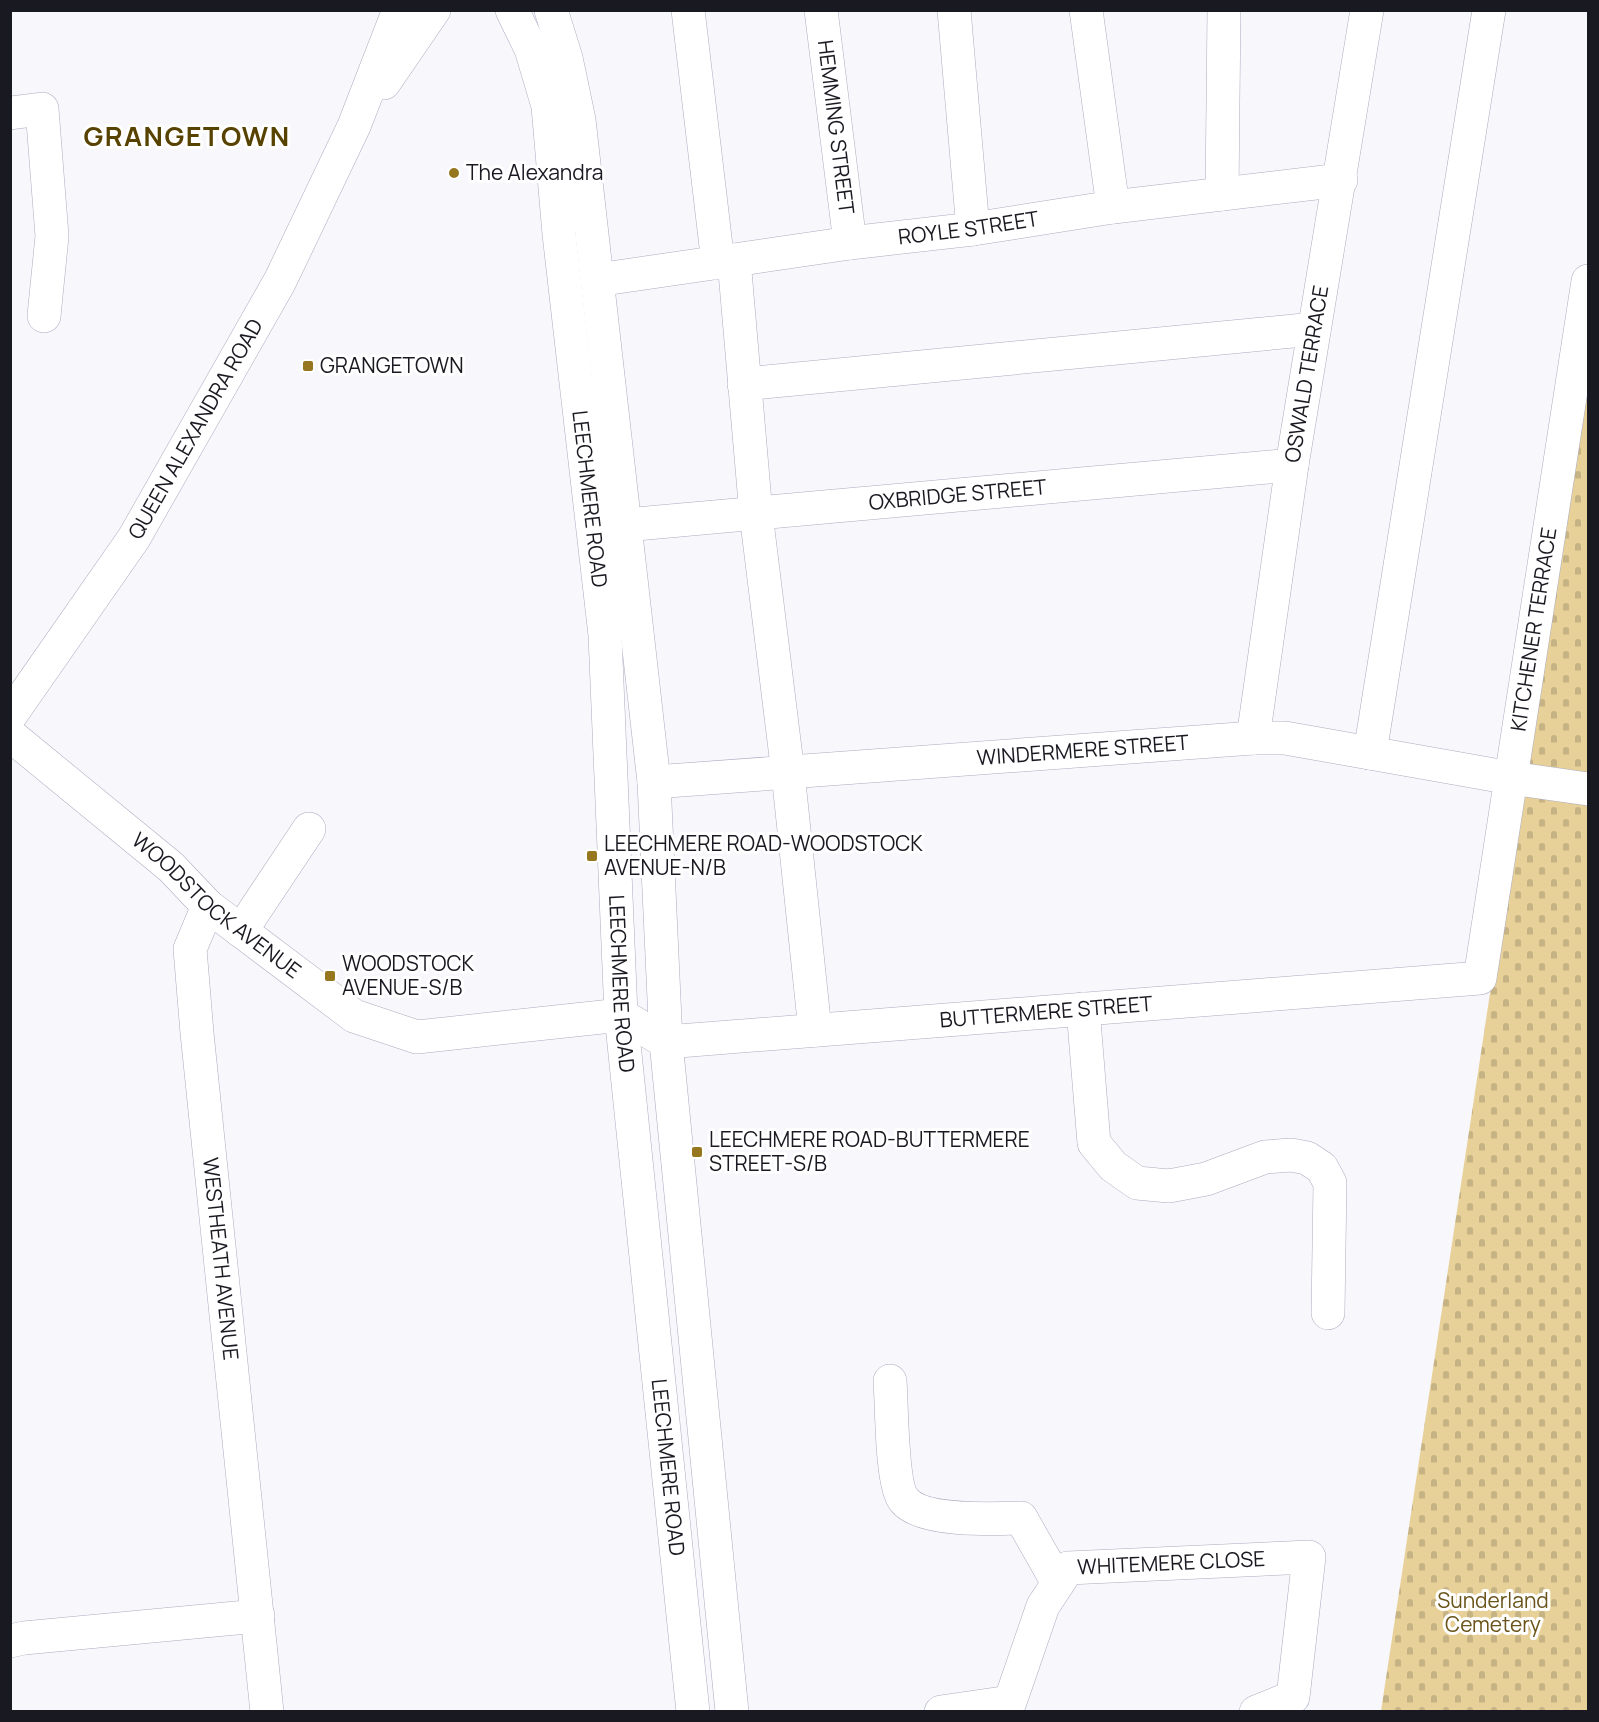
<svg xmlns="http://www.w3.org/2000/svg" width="1599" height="1722" font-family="Manrope,sans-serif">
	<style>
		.cemetery { fill: url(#cemetery-stones) }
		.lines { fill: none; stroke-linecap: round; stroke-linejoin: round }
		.minor-casing { stroke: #acacc2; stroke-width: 34 }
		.minor { stroke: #fff; stroke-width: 33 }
		.poi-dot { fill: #96771f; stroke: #fff; stroke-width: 2 }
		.labels { text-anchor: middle; stroke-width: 6; stroke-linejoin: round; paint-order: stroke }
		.street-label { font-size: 21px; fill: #191921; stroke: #fff }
		.poi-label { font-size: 21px; fill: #191921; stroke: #fff; text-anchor: start }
		.park-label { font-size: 21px; fill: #6a541a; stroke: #fff }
		.district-label { font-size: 27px; font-weight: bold; letter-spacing: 1.5px; fill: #574200; stroke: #fff }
	</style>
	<defs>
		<pattern id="cemetery-stones" width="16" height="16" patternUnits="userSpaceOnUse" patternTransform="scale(1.5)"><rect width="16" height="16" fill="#e8d199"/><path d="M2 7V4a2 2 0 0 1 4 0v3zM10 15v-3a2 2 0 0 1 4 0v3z" fill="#c6b384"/></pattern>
	</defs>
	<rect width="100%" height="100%" fill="#f7f7fc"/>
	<path class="cemetery" d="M1588,348V1711H1381Z"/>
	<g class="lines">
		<defs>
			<g id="minor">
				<path id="s1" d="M512,10L531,49L548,106L559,234L605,635L621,1015L693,1712"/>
				<path d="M551,10L566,58L579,120L654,782L666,1042L732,1712"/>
				<path d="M688,10L718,263"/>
				<path id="s2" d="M821,10L850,243"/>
				<path d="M954,10L973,229"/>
				<path d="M1086,10L1113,207"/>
				<path d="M384,83L434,10"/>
				<path d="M10,113L42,109L52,236L44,316"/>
				<path d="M1222,194L1224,10"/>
				<path d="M734,260L756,514L788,773L815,1030"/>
				<path id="s3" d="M597,280L850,243L973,229L1113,207L1341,180"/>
				<path d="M744,384L1314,329"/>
				<path id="s4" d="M625,525L1292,465"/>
				<path id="s5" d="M10,716L134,538L280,281L354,126L399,10"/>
				<path id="s6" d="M10,735L171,867L208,906L354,1016L417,1037L621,1015L666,1042L1480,978L1588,281"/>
				<path id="s7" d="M1253,738L1292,465L1367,10"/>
				<path d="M1370,753L1489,10"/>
				<path id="s8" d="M654,782L1253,738H1285L1511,778L1588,789"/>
				<path id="s9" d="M208,906L190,949L197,1033L267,1712"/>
				<path d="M241,931L309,829"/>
				<path d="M1083,1009L1094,1143L1113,1166L1137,1183L1169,1186L1206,1179L1265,1157L1291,1155L1307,1158L1322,1168L1330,1183L1328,1313"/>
				<path d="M890,1381C892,1405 891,1484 904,1500C921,1522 994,1519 1021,1518L1058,1583"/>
				<path d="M10,1641L24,1638L258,1616"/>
				<path id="s10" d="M941,1712L1010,1702L1043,1606L1068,1568L1309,1557L1293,1697L1256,1712"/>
			</g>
		</defs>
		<use href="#minor" class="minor-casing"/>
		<use href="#minor" class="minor"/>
	</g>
	<g class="poi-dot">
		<circle cx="454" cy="173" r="6"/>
		<rect x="302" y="360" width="12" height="12" rx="3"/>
		<rect x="586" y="850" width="12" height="12" rx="3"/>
		<rect x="324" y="970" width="12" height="12" rx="3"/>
		<rect x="691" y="1146" width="12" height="12" rx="3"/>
	</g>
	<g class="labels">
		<g class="street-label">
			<text dy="7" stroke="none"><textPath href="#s2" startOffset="118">HEMMING STREET</textPath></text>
			<text dy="7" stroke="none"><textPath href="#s3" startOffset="375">ROYLE STREET</textPath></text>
			<text dy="7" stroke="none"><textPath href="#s7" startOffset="368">OSWALD TERRACE</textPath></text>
			<text dy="7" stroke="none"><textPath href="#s5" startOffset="342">QUEEN ALEXANDRA ROAD</textPath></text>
			<text dy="7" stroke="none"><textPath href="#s4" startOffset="334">OXBRIDGE STREET</textPath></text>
			<text dy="7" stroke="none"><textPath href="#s1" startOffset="498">LEECHMERE ROAD</textPath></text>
			<text dy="7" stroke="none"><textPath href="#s6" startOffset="1938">KITCHENER TERRACE</textPath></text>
			<text dy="7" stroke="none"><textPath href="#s8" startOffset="430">WINDERMERE STREET</textPath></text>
			<text dy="7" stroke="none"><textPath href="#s6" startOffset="268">WOODSTOCK AVENUE</textPath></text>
			<text dy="7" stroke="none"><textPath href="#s1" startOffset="984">LEECHMERE ROAD</textPath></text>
			<text dy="7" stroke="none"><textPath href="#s6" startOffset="1150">BUTTERMERE STREET</textPath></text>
			<text dy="7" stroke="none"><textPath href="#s9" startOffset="358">WESTHEATH AVENUE</textPath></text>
			<text dy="7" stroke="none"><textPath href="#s1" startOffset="1470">LEECHMERE ROAD</textPath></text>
			<text dy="7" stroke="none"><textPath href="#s10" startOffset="320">WHITEMERE CLOSE</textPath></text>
		</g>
		<g class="poi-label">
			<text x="466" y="180">The Alexandra</text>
			<text x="320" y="373">GRANGETOWN</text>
			<text x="604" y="851">LEECHMERE ROAD-WOODSTOCK<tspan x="604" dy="24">AVENUE-N/B</tspan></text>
			<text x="342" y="971">WOODSTOCK<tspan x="342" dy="24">AVENUE-S/B</tspan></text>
			<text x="709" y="1147">LEECHMERE ROAD-BUTTERMERE<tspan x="709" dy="24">STREET-S/B</tspan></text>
		</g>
		<g class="park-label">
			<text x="1493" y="1608">Sunderland<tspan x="1493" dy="24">Cemetery</tspan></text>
		</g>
		<g class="district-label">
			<text x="187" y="146">GRANGETOWN</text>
		</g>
	</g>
	<rect width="1599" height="1722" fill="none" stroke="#191921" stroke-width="24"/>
</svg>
